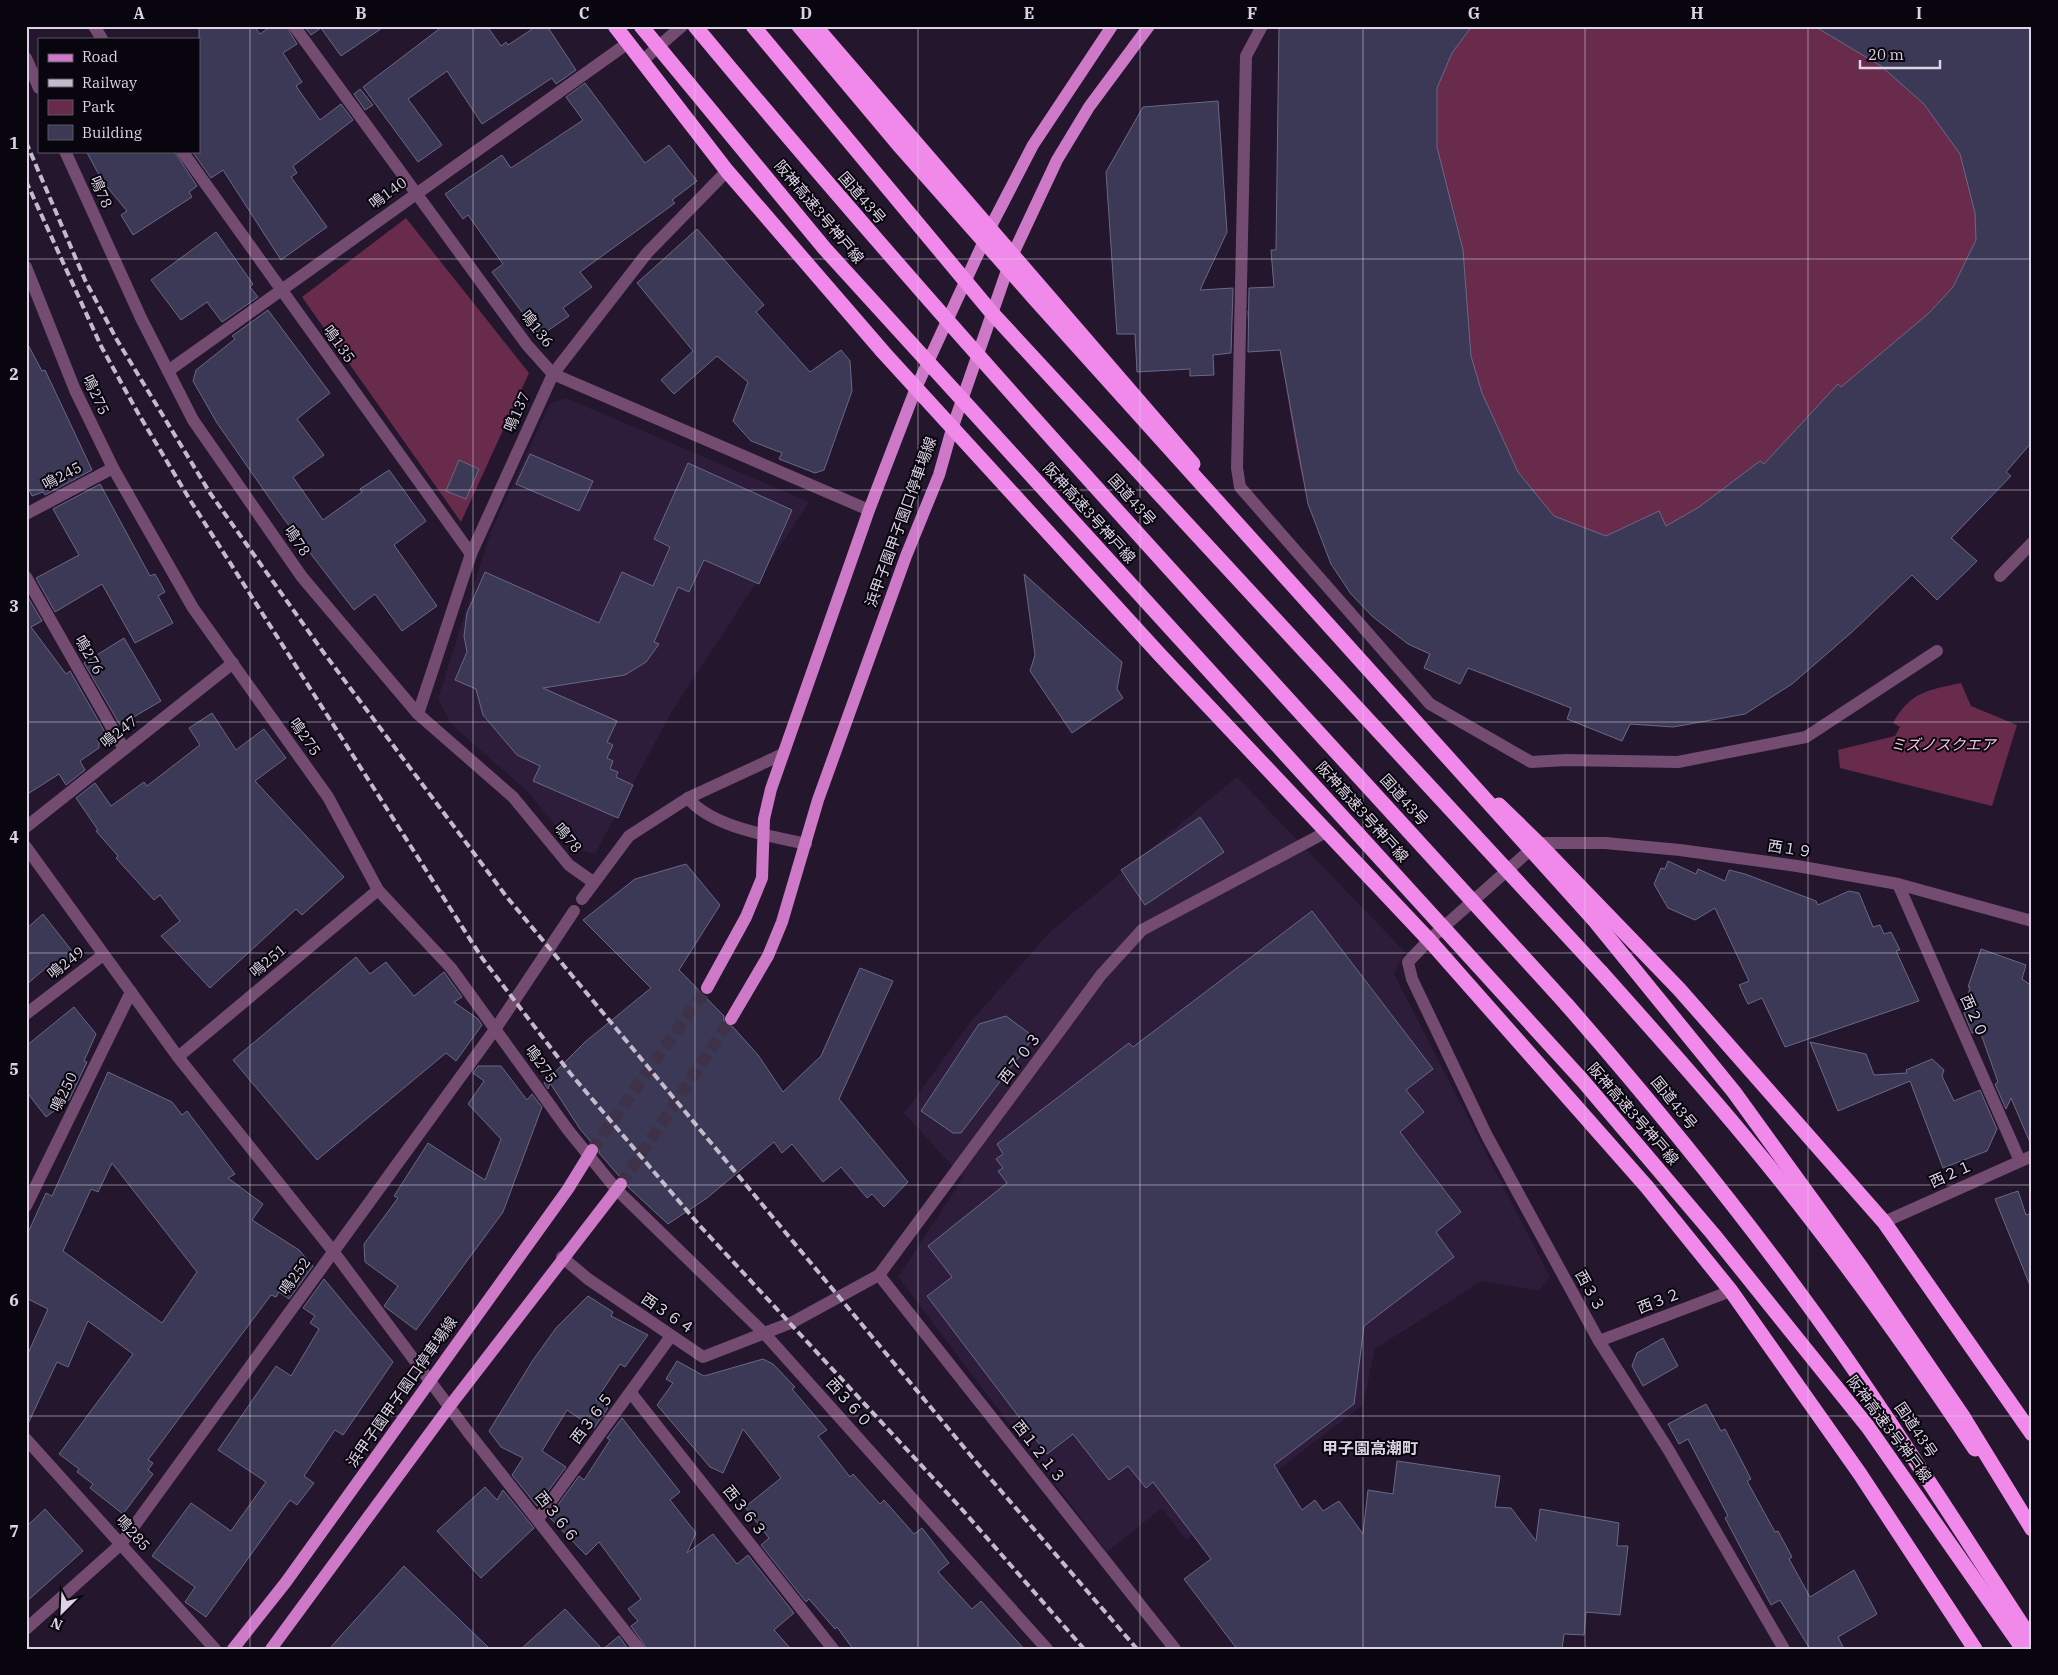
<svg xmlns="http://www.w3.org/2000/svg" width="2058" height="1675" font-family="'IBM Plex Serif','Noto Sans JP',serif">
	<style>
		.built { fill: #2d1d3a }
		.green { fill: #692b4b }
		.building { fill: #3b3955; stroke: #6a6886; fill-rule: evenodd }
		.lines { fill: none; stroke-linecap: round; stroke-linejoin: round }
		.major-tunnel { stroke: #3f3248; stroke-width: 12; stroke-dasharray: 12 6; stroke-linecap: butt }
		.minor { stroke: #744b71; stroke-width: 12 }
		.major { stroke: #ce78c8; stroke-width: 12 }
		.highway { stroke: #f189eb; stroke-width: 15 }
		.rail { stroke: #c3bacb; stroke-width: 4; stroke-dasharray: 8 4; stroke-linecap: butt }
		.highway-bridge { stroke: #f189eb; stroke-width: 15 }
		.grid { fill: none; stroke: #dcd4e4; stroke-width: 1; stroke-opacity: 0.55 }
		.labels { text-anchor: middle; stroke-width: 4; stroke-linejoin: round; paint-order: stroke }
		.street-label { font-size: 15px; fill: #dcd4e4; stroke: #09050e }
		.park-label { font-size: 15px; font-style: italic; fill: #f5c7db; stroke: #09050e }
		.neighbourhood-label { font-size: 16px; font-weight: bold; fill: #dcd4e4; stroke: #09050e }
		.neatline { fill: none; stroke: #dcd4e4; stroke-width: 2 }
		.grid-label { font-size: 16px; text-anchor: middle; font-weight: bold; fill: #dcd4e4 }
	</style>
	<rect width="100%" height="100%" fill="#23162d"/>
	<g class="built">
		<path d="M566,398L809,502L671,713L595,854L575,849L527,791L451,724L438,699L490,534L550,403Z"/>
		<path d="M1237,777L1405,952L1394,974L1550,1277L1538,1291L1482,1281L1375,1349L1363,1405L1186,1540L1162,1508L1107,1552L898,1277L963,1178L904,1113L972,1020L1051,931Z"/>
	</g>
	<g class="green">
		<path d="M1279,26H2032V442L1982,500L1985,503L1952,538L1977,561L1937,600L1912,575L1852,632L1792,684L1631,724L1622,741L1567,719L1571,708L1468,668L1460,684L1424,668L1429,654C1304,592 1302,472 1280,350L1251,352L1247,311L1275,308L1271,250H1276Z"/>
		<path d="M406,218L529,373L461,522L302,297Z"/>
		<path d="M1961,683L1971,706L2017,725L1992,806L1840,768L1838,750L1895,736L1900,727L1893,723C1910,692 1928,690 1961,683Z"/>
	</g>
	<g class="building">
		<path d="M199,26H254L260,34L271,26H286L297,44L283,53L302,82L296,86L320,120L341,104L353,120L293,166L297,173L291,177L327,227L281,260L223,170L211,178L192,151H199Z"/>
		<path d="M304,26H385L341,56L321,28L311,35Z"/>
		<path d="M443,26H487L501,46L506,42L508,45L537,26H547L576,70L556,84L552,78L482,124L447,71L408,99L442,145L418,162L363,87Z"/>
		<path d="M1279,26H1472L1452,53L1437,88V147L1463,250L1471,356L1482,393L1518,472L1554,516L1606,536L1659,511L1666,526L1699,507L1760,461L1764,464L1838,384L1841,387L1929,313L1953,287L1976,240L1975,213L1960,154L1924,104L1881,66L1814,26H2032V442L2006,472L2011,476L1951,538L1977,561L1937,600L1912,575L1852,632L1792,684L1745,714L1673,727L1630,724L1622,741L1567,719L1571,708L1468,668L1460,684L1424,668L1430,654L1408,644L1373,617L1351,594L1331,564L1308,504L1280,350L1248,352L1249,288L1274,287L1271,250H1276Z"/>
		<path d="M585,83L645,163L669,145L697,181L672,200L675,203L580,272L592,287L563,308L569,316L540,336L492,272L503,264L468,215L463,219L445,194L502,155L511,168L583,120L566,97Z"/>
		<path d="M360,89L373,105L365,110L354,94Z"/>
		<path d="M1218,101L1227,232L1200,290L1233,288L1231,353L1213,355L1214,375L1190,376V369L1137,372L1135,334H1117L1106,172L1143,107Z"/>
		<path d="M86,151H174L197,186L189,192L192,197L133,235L121,215L127,211L103,182Z"/>
		<path d="M697,229L764,305L756,312L810,372L841,350L850,361L852,391L824,470L815,473L779,459L782,453L751,441L733,421L748,382L717,356L674,394L661,380L693,351L637,283Z"/>
		<path d="M216,232L253,284L250,287L258,297L222,322L207,302L181,320L151,280Z"/>
		<path d="M268,310L330,393L297,419L324,455L293,477L323,520L362,492L360,489L389,470L426,521L394,545L437,606L402,631L375,594L354,610L284,519L217,423L193,381L196,370L235,339L232,336Z"/>
		<path d="M26,341L42,371L45,370L92,470L45,495L43,492L32,496L26,483Z"/>
		<path d="M530,454L593,481L579,511L516,484Z"/>
		<path d="M459,460L479,469L466,499L446,491Z"/>
		<path d="M688,463L792,510L759,584L704,560L689,592L678,587L654,642L659,644L646,662L625,675L543,688L617,721L607,742L613,745L607,758L613,761L610,769L618,772L616,777L633,785L618,818L533,781L540,766L517,755L483,715L476,689L455,680L467,652L464,636L467,613L485,572L599,623L622,572L653,586L670,547L654,539Z"/>
		<path d="M100,484L150,576L155,574L165,592L158,596L173,623L135,643L102,584L55,612L36,578L79,555L53,509Z"/>
		<path d="M1024,574L1122,662L1117,689L1123,698L1072,733L1030,671L1035,655Z"/>
		<path d="M26,594L42,621L31,627L66,674L70,671L106,734L99,738V748L80,761L85,770L66,785L59,774L26,795Z"/>
		<path d="M124,638L161,701L120,725L84,663Z"/>
		<path d="M212,713L236,750L264,729L286,758L255,781L344,877L302,915L296,909L210,988L161,936L180,921L160,895L154,900L116,858L118,856L96,831L98,830L76,798L95,783L111,806L144,782L147,786L200,745L189,728Z"/>
		<path d="M1200,817L1224,852L1145,905L1121,870Z"/>
		<path d="M1668,861L1696,874L1698,869L1725,881L1729,870L1745,874L1816,901L1818,905L1849,891L1859,893L1873,927L1880,925L1884,934L1891,932L1900,950L1896,951L1919,1001L1785,1047L1762,998L1748,1004L1739,985L1749,981L1715,908L1695,920L1668,908L1654,884L1661,868L1665,869Z"/>
		<path d="M686,864L720,905L679,970L724,1016V1023L733,1027L758,1055L783,1092L821,1056L860,968L893,981L839,1099L908,1182L884,1207L872,1194L867,1198L841,1167L823,1182L792,1144L782,1153L774,1142L707,1198L668,1224L628,1187L626,1178L619,1176L599,1153V1146L591,1142L580,1129L550,1083L548,1089L544,1083L585,1042L651,988L583,920L635,879Z"/>
		<path d="M1312,911L1433,1069L1406,1090L1424,1112L1400,1132L1461,1212L1436,1232L1454,1257L1364,1326L1354,1404L1274,1465L1302,1510L1315,1500L1323,1511L1339,1501L1363,1534L1368,1490L1393,1494L1397,1461L1500,1476L1495,1507L1511,1508L1536,1541L1540,1509L1619,1523L1617,1546H1628L1620,1615L1586,1612L1584,1635L1564,1634L1562,1649H1237L1184,1579L1211,1559L1153,1482L1146,1488L1128,1466L1109,1480L1073,1434L1047,1454L927,1296L952,1277L928,1246L1007,1183L998,1171L1003,1168L996,1159L1003,1154L997,1144L1129,1043L1133,1047Z"/>
		<path d="M43,914L75,955L52,971L48,966L26,985V929Z"/>
		<path d="M1981,949L2026,965L2022,979L2032,986V1147L2011,1098L2006,1109L1995,1084L1998,1082L1980,1031L1972,1033L1964,1013L1970,987H1968Z"/>
		<path d="M356,957L370,974L386,962L414,996L444,972L462,997L454,1002L478,1019L482,1025L456,1061L446,1053L317,1160L233,1060Z"/>
		<path d="M74,1007L96,1034L84,1061L87,1062L69,1100L46,1117L26,1091V1046Z"/>
		<path d="M1006,1016L1034,1037L961,1133H953L921,1111L979,1024Z"/>
		<path d="M1810,1042L1866,1054L1874,1075L1907,1073L1906,1070L1932,1059L1944,1070L1942,1076L1954,1101L1980,1090L1997,1129L1987,1151L1943,1168L1910,1081L1838,1111Z"/>
		<path d="M478,1066H501L527,1100L532,1094L542,1107L503,1212L416,1330L384,1306L398,1286L365,1262L364,1244L398,1198L394,1196L428,1143L485,1180L501,1139L468,1104L484,1081L473,1073Z"/>
		<path d="M108,1072L172,1102L182,1115L187,1111L235,1174L228,1178L263,1204L252,1220L299,1250L313,1266L289,1299L279,1292L276,1297L271,1295L148,1460L153,1463L148,1470L153,1474L123,1514L90,1488L93,1484L77,1472L79,1469L59,1454L133,1354L88,1321L68,1367L57,1362L26,1428V1358L48,1309L26,1298V1237L46,1193L52,1196ZM112,1163L197,1272L162,1323L63,1251L91,1189L98,1192Z"/>
		<path d="M2018,1191L2026,1215L2032,1213L2031,1288L1995,1199Z"/>
		<path d="M324,1279L393,1362L343,1435L335,1430L304,1476L314,1483L297,1505L290,1500L206,1617L185,1602L195,1587L152,1556L191,1503L231,1531L266,1482L218,1450L276,1366L291,1376L319,1329L310,1323L315,1316L303,1308Z"/>
		<path d="M588,1296L613,1312L611,1316L648,1335L625,1367L620,1364L596,1400L608,1408L594,1428L567,1410L542,1451L566,1467L537,1506L512,1475L523,1458L501,1447L489,1431L533,1360L556,1328Z"/>
		<path d="M1663,1338L1678,1366L1643,1386L1632,1366L1637,1353Z"/>
		<path d="M763,1359L773,1364L795,1387L792,1389L827,1430L818,1436L850,1477L853,1474L880,1504L884,1500L914,1534L922,1528L949,1563L938,1572L972,1609L981,1601L1024,1649H853L837,1627L835,1629L809,1599L806,1602L761,1545L769,1538L745,1507L781,1478L743,1429L723,1473L710,1467L657,1405L673,1383L666,1379L677,1361L704,1376Z"/>
		<path d="M1706,1404L1721,1431L1725,1429L1751,1479L1747,1481L1775,1532L1778,1531L1792,1557L1789,1559L1810,1597L1854,1570L1877,1614L1838,1637L1844,1649H1810L1780,1600L1771,1605L1725,1518L1728,1516L1688,1439L1679,1444L1668,1424Z"/>
		<path d="M622,1418L680,1492L670,1500L696,1533L687,1553L713,1534L737,1564L748,1555L794,1613L774,1630L791,1649H647L631,1626L638,1621L628,1609L641,1599L599,1542L586,1555L549,1517L579,1476L584,1480L610,1440L607,1438Z"/>
		<path d="M485,1487L497,1500L503,1490L534,1528L481,1578L437,1531Z"/>
		<path d="M45,1509L83,1551L26,1602V1527Z"/>
		<path d="M404,1566L490,1649H329Z"/>
		<path d="M565,1609L602,1649H521Z"/>
		<path d="M619,1636L628,1649H603Z"/>
	</g>
	<g class="lines">
		<g class="major-tunnel">
			<path d="M592,1150L707,988"/>
			<path d="M621,1184L731,1019"/>
		</g>
		<g class="minor">
			<path d="M94,26L102,39"/>
			<path d="M294,26L527,345L553,374L869,510"/>
			<path d="M1262,26L1246,56L1237,468L1240,487L1430,704L1531,762L1566,760L1678,762L1806,737L1937,651"/>
			<path d="M26,58L39,88"/>
			<path d="M642,61L682,26"/>
			<path d="M65,151L141,318L193,420L302,577L418,714L513,797L569,865L593,882"/>
			<path d="M182,151L471,554"/>
			<path d="M26,267L75,390L113,468L193,608L328,797L378,890L451,968L568,1130L616,1189L764,1333L1047,1649"/>
			<path d="M168,371L628,43"/>
			<path d="M26,514L113,468"/>
			<path d="M2000,576L2032,543"/>
			<path d="M26,577L124,749"/>
			<path d="M418,714L471,554L553,374L647,253L727,171"/>
			<path d="M688,798C711,827 771,836 806,844"/>
			<path d="M26,827L233,663"/>
			<path d="M26,847L178,1057L333,1251L468,1432L639,1649"/>
			<path d="M1898,884L2020,1161"/>
			<path d="M582,899L629,836L688,798L783,754"/>
			<path d="M26,1014L103,955"/>
			<path d="M178,1057L378,890"/>
			<path d="M26,1206L131,992"/>
			<path d="M1884,1222L2032,1156"/>
			<path d="M562,1257L588,1279L703,1357L793,1322L879,1275L1101,975L1142,930L1328,831"/>
			<path d="M879,1275L1175,1649"/>
			<path d="M1599,1341L1731,1291"/>
			<path d="M631,1393L833,1649"/>
			<path d="M26,1439L215,1649"/>
			<path d="M538,1519L671,1336"/>
			<path d="M26,1629L121,1544L496,1028L574,911"/>
			<path d="M1784,1649L1668,1449L1599,1341L1487,1136L1412,979L1408,962L1429,940L1538,843H1605L1680,850L1797,866L1898,884L2032,921"/>
		</g>
		<g class="major">
			<path d="M707,988L746,917L762,878L764,819L771,789L869,510L916,388L990,228L1033,145L1112,26"/>
			<path d="M731,1019L768,956L782,922L818,800L906,556L939,475L952,429L1012,256L1057,160L1089,107L1149,26"/>
			<path d="M233,1649L286,1582L568,1189L592,1150"/>
			<path d="M271,1649L449,1407L621,1184"/>
		</g>
		<g class="highway">
			<path d="M615,26L727,171L884,353L1161,656L1429,940L1647,1187L1731,1291L1860,1474L1975,1649"/>
			<path d="M815,26L1193,464"/>
			<path d="M1499,805L1538,843L1679,989L1884,1222L2032,1434"/>
			<path d="M1601,972C1659,1037 1717,1102 1772,1170C1844,1259 1911,1353 1975,1449"/>
			<path d="M1567,1005C1664,1116 1757,1231 1842,1352C1908,1447 1969,1544 2032,1640"/>
		</g>
		<g class="rail">
			<path d="M26,142L85,280L117,340L210,493L321,649L506,896L977,1463L1137,1649"/>
			<path d="M26,181L101,346L138,413L190,500L482,958L570,1073L700,1226L959,1506L1084,1649"/>
		</g>
		<g class="highway-bridge">
			<path d="M641,26L825,249L1583,1081L1713,1234L1868,1427L2023,1649"/>
			<path d="M695,26C974,362 1273,681 1567,1005"/>
			<path d="M753,26L992,313L1601,972"/>
			<path d="M799,26L898,144L1035,299L1595,921L1734,1092L1863,1270L1962,1415L2032,1529"/>
		</g>
	</g>
	<path class="grid" d="M250,26V1649M473,26V1649M695,26V1649M918,26V1649M1140,26V1649M1363,26V1649M1585,26V1649M1808,26V1649M26,259H2032M26,490H2032M26,722H2032M26,953H2032M26,1185H2032M26,1416H2032"/>
	<g class="labels">
		<g class="street-label">
			<text transform="translate(101 192) rotate(66)" y="5">鳴78</text>
			<text transform="translate(388 193) rotate(-36)" y="5">鳴140</text>
			<text transform="translate(862 198) rotate(49)" y="5">国道43号</text>
			<text transform="translate(819 212) rotate(50)" y="5">阪神高速3号神戸線</text>
			<text transform="translate(537 329) rotate(52)" y="5">鳴136</text>
			<text transform="translate(339 344) rotate(54)" y="5">鳴135</text>
			<text transform="translate(96 395) rotate(65)" y="5">鳴275</text>
			<text transform="translate(517 412) rotate(-66)" y="5">鳴137</text>
			<text transform="translate(62 476) rotate(-28)" y="5">鳴245</text>
			<text transform="translate(1132 500) rotate(48)" y="5">国道43号</text>
			<text transform="translate(1089 513) rotate(48)" y="5">阪神高速3号神戸線</text>
			<text transform="translate(901 522) rotate(-70)" y="5">浜甲子園甲子園口停車場線</text>
			<text transform="translate(297 541) rotate(55)" y="5">鳴78</text>
			<text transform="translate(89 655) rotate(60)" y="5">鳴276</text>
			<text transform="translate(119 732) rotate(-38)" y="5">鳴247</text>
			<text transform="translate(305 737) rotate(55)" y="5">鳴275</text>
			<text transform="translate(1404 800) rotate(48)" y="5">国道43号</text>
			<text transform="translate(1362 812) rotate(48)" y="5">阪神高速3号神戸線</text>
			<text transform="translate(568 838) rotate(50)" y="5">鳴78</text>
			<text transform="translate(1790 849) rotate(9)" y="5">西１９</text>
			<text transform="translate(268 961) rotate(-40)" y="5">鳴251</text>
			<text transform="translate(66 963) rotate(-38)" y="5">鳴249</text>
			<text transform="translate(1974 1016) rotate(66)" y="5">西２０</text>
			<text transform="translate(1020 1058) rotate(-53)" y="5">西７０３</text>
			<text transform="translate(541 1064) rotate(54)" y="5">鳴275</text>
			<text transform="translate(64 1092) rotate(-64)" y="5">鳴250</text>
			<text transform="translate(1674 1103) rotate(51)" y="5">国道43号</text>
			<text transform="translate(1633 1114) rotate(49)" y="5">阪神高速3号神戸線</text>
			<text transform="translate(1951 1174) rotate(-24)" y="5">西２１</text>
			<text transform="translate(295 1276) rotate(-54)" y="5">鳴252</text>
			<text transform="translate(1590 1291) rotate(61)" y="5">西３３</text>
			<text transform="translate(1659 1301) rotate(-21)" y="5">西３２</text>
			<text transform="translate(668 1314) rotate(34)" y="5">西３６４</text>
			<text transform="translate(402 1392) rotate(-55)" y="5">浜甲子園甲子園口停車場線</text>
			<text transform="translate(849 1403) rotate(48)" y="5">西３６０</text>
			<text transform="translate(592 1418) rotate(-53)" y="5">西３６５</text>
			<text transform="translate(1889 1429) rotate(53)" y="5">阪神高速3号神戸線</text>
			<text transform="translate(1916 1430) rotate(56)" y="5">国道43号</text>
			<text transform="translate(1039 1452) rotate(52)" y="5">西１２１３</text>
			<text transform="translate(745 1511) rotate(52)" y="5">西３６３</text>
			<text transform="translate(557 1517) rotate(52)" y="5">西３６６</text>
			<text transform="translate(133 1533) rotate(48)" y="5">鳴285</text>
		</g>
		<g class="park-label">
			<text x="1943" y="750">ミズノスクエア</text>
		</g>
		<g class="neighbourhood-label">
			<text x="1370" y="1454">甲子園高潮町</text>
		</g>
	</g>
	<rect width="2058" height="1675" fill="none" stroke="#09050e" stroke-width="55"/>
	<rect x="38" y="38" width="162" height="115" fill="#09050e" stroke="#5d5864"/>
	<rect x="48" y="54" width="25" height="8" fill="#ce78c8" stroke="#5d5864"/>
	<text x="82" y="62" font-size="15" fill="#dcd4e4">Road</text>
	<rect x="48" y="79" width="25" height="8" fill="#c3bacb" stroke="#5d5864"/>
	<text x="82" y="88" font-size="15" fill="#dcd4e4">Railway</text>
	<rect x="48" y="100" width="25" height="15" fill="#692b4b" stroke="#5d5864"/>
	<text x="82" y="112" font-size="15" fill="#dcd4e4">Park</text>
	<rect x="48" y="125" width="25" height="15" fill="#3b3955" stroke="#5d5864"/>
	<text x="82" y="138" font-size="15" fill="#dcd4e4">Building</text>
	<g transform="translate(62 1612) rotate(204)" stroke="#09050e" stroke-width="4" paint-order="stroke">
	<path d="M0-4L9 19L0 12L-9 19Z" fill="#dcd4e4"/>
	<text y="-8" font-size="14" font-weight="bold" text-anchor="middle" fill="#dcd4e4">N</text>
	</g>
	<path d="M1860 60v8h80v-8" fill="none" stroke="#dcd4e4" stroke-width="2.5"/>
	<text x="1868" y="60" font-size="15" fill="#dcd4e4" stroke="#09050e" stroke-width="4" paint-order="stroke">20 m</text>
	<rect x="28" y="28" width="2002" height="1620" class="neatline"/>
	<g class="grid-label">
		<text x="139" y="19">A</text>
		<text x="361" y="19">B</text>
		<text x="584" y="19">C</text>
		<text x="806" y="19">D</text>
		<text x="1029" y="19">E</text>
		<text x="1252" y="19">F</text>
		<text x="1474" y="19">G</text>
		<text x="1697" y="19">H</text>
		<text x="1919" y="19">I</text>
		<text x="14" y="149">1</text>
		<text x="14" y="380">2</text>
		<text x="14" y="612">3</text>
		<text x="14" y="843">4</text>
		<text x="14" y="1075">5</text>
		<text x="14" y="1306">6</text>
		<text x="14" y="1537">7</text>
	</g>
</svg>
